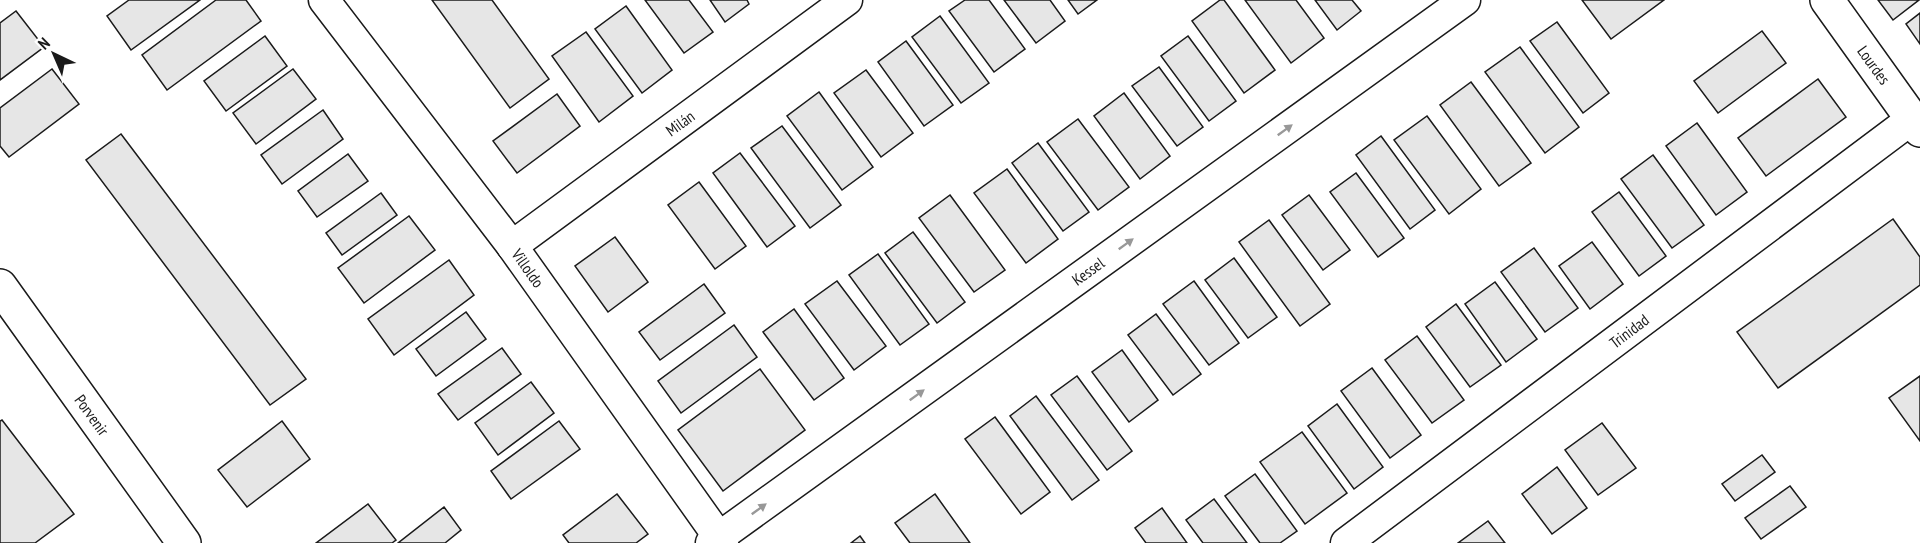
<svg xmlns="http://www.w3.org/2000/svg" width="1920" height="543" font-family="'PT Sans Narrow',sans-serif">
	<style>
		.building { fill: #e6e6e6; stroke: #1a1a1a; stroke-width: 1.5 }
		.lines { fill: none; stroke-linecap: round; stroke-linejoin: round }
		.street-casing { stroke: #1a1a1a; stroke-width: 33 }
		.secondary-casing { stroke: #1a1a1a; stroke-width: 36 }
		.primary-casing { stroke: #1a1a1a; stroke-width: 36 }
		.street { stroke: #fff; stroke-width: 30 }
		.secondary { stroke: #fff; stroke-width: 33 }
		.primary { stroke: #fff; stroke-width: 33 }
		.oneway { fill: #989898 }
		.labels { text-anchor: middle; stroke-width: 4.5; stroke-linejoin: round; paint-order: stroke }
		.street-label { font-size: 16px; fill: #1a1a1a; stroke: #fff }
	</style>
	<rect width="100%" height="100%" fill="#fff"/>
	<g class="building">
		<path d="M129,0H200L131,50L107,16Z"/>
		<path d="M216,0H246L261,21L167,90L142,55Z"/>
		<path d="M432,0H492L549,79L510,108Z"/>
		<path d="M645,0H689L713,32L684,53Z"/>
		<path d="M710,0H747L749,4L725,22Z"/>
		<path d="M965,0H989L1025,49L994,72L949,11Z"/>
		<path d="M1004,0H1050L1065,21L1036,43Z"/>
		<path d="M1068,0H1097L1078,14Z"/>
		<path d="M1220,0H1224L1275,70L1244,93L1192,21Z"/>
		<path d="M1245,0H1296L1324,38L1291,63Z"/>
		<path d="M1315,0H1352L1361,11L1337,30Z"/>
		<path d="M1582,0H1664L1611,39Z"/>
		<path d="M1878,0H1919L1893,20Z"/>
		<path d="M626,6L672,70L642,93L595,29Z"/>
		<path d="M16,11L44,47L0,80V23Z"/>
		<path d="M1920,13V44L1906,24Z"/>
		<path d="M940,16L989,83L961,103L912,37Z"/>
		<path d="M1557,22L1609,93L1583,113L1530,41Z"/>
		<path d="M1762,31L1786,63L1718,113L1694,81Z"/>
		<path d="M586,32L633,96L599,122L552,56Z"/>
		<path d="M265,36L287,66L226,111L204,81Z"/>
		<path d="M1188,36L1236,101L1209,121L1161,56Z"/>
		<path d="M906,41L953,105L924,126L878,62Z"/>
		<path d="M1520,47L1579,127L1545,153L1485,72Z"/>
		<path d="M1159,67L1203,127L1177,146L1132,86Z"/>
		<path d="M52,69L79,104L9,157L0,146V108Z"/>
		<path d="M293,69L316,99L256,144L233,113Z"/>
		<path d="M866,70L913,133L881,157L834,93Z"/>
		<path d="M1818,79L1846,117L1766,176L1738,138Z"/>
		<path d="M1471,82L1531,163L1499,186L1440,105Z"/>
		<path d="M819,92L873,167L842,190L787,116Z"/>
		<path d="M1124,93L1170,156L1140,179L1094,116Z"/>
		<path d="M557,94L580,126L517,173L493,141Z"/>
		<path d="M323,110L343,139L282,184L261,155Z"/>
		<path d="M1427,116L1481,189L1449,214L1394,140Z"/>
		<path d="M1078,119L1129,187L1098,210L1047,142Z"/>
		<path d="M1697,123L1747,192L1716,215L1666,146Z"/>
		<path d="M782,126L841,205L810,228L751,148Z"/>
		<path d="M121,134L306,379L270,405L86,160Z"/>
		<path d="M1381,136L1435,210L1410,229L1356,155Z"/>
		<path d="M1038,143L1089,212L1063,231L1012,163Z"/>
		<path d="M740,153L795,226L767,247L713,173Z"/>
		<path d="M348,154L368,181L317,217L298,191Z"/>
		<path d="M1653,155L1704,225L1672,248L1621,179Z"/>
		<path d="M1007,169L1058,239L1026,263L974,193Z"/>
		<path d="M1356,173L1404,238L1378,257L1330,192Z"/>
		<path d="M699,182L746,246L715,269L668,205Z"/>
		<path d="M1619,192L1666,256L1639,276L1592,212Z"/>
		<path d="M381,193L397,215L342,255L326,233Z"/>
		<path d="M950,195L1005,270L974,292L919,218Z"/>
		<path d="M1309,195L1350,250L1323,270L1282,215Z"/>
		<path d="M409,216L435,250L364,303L338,268Z"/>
		<path d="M1893,219L1920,257V285L1778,388L1737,332Z"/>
		<path d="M1269,220L1330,304L1300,326L1239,242Z"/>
		<path d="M913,232L965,302L937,323L885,253Z"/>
		<path d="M615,237L648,282L608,312L575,266Z"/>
		<path d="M1592,242L1623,284L1590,309L1559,266Z"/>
		<path d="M1534,248L1578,308L1545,332L1501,272Z"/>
		<path d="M878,254L929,324L900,345L849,275Z"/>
		<path d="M1234,258L1277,317L1248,338L1205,280Z"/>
		<path d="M449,260L474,295L394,355L368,319Z"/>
		<path d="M837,281L886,346L854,370L805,304Z"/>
		<path d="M1194,281L1239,343L1209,365L1163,304Z"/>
		<path d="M1495,282L1537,339L1506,362L1465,304Z"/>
		<path d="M704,284L725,313L660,360L639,332Z"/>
		<path d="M1456,304L1501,365L1470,387L1426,327Z"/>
		<path d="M794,309L844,378L814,400L763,332Z"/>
		<path d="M466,312L486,339L436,376L416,349Z"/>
		<path d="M1156,314L1201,374L1173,395L1128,335Z"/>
		<path d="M734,325L757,357L681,413L658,381Z"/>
		<path d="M1417,336L1464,400L1432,423L1385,360Z"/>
		<path d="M502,348L521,374L458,420L438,394Z"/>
		<path d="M1122,350L1158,400L1129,422L1092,372Z"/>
		<path d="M1372,368L1421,435L1390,458L1341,391Z"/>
		<path d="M760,369L805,430L723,491L678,430Z"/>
		<path d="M1077,376L1132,451L1107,470L1051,395Z"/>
		<path d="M1920,376V441L1889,398Z"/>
		<path d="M531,382L554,413L498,455L475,423Z"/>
		<path d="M1036,396L1099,480L1072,500L1010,416Z"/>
		<path d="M1337,404L1383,467L1354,489L1308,426Z"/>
		<path d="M995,417L1050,492L1021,514L965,439Z"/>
		<path d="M2,420L74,514L35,543H0V421Z"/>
		<path d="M282,421L310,459L247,507L218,470Z"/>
		<path d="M559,421L580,449L511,499L491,471Z"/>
		<path d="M1602,423L1636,468L1598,495L1565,450Z"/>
		<path d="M1302,432L1347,493L1305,524L1260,462Z"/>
		<path d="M1762,455L1775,472L1735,501L1722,484Z"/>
		<path d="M1557,467L1587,508L1552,534L1522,494Z"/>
		<path d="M1255,474L1297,531L1280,543H1260L1225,496Z"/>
		<path d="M1790,486L1806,507L1761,539L1745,518Z"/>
		<path d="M617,494L648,534L636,543H569L563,535Z"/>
		<path d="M935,494L970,543H910L895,523Z"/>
		<path d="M1214,499L1247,543H1203L1186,520Z"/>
		<path d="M368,504L396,540L392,543H316Z"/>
		<path d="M444,507L461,530L445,543H398Z"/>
		<path d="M1162,508L1187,543H1146L1135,528Z"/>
		<path d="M1488,521L1505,543H1458Z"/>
		<path d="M860,536L865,543H851Z"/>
	</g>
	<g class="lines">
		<defs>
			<g id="street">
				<path d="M324,0L512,246L723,543"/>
				<path d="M512,246L847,0"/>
				<path d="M711,543L1465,0"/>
				<path d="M1346,543L1912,119"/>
			</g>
			<path id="secondary" d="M1827,0L1920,130"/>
			<path id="primary" d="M0,286L184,543"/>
		</defs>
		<use href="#street" class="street-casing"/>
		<use href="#secondary" class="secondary-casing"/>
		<use href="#primary" class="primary-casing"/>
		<use href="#street" class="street"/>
		<use href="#secondary" class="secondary"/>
		<use href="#primary" class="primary"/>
	</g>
	<defs><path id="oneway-solid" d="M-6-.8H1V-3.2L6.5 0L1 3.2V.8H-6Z" transform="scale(1.5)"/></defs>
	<g class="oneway">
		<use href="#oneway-solid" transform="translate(1285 130) rotate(-36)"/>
		<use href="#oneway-solid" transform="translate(1126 244) rotate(-36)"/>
		<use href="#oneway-solid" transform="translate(917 395) rotate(-36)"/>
		<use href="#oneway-solid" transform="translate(759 509) rotate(-36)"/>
	</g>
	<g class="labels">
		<g class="street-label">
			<text transform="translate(1874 65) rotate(54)" y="6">Lourdes</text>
			<text transform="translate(680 123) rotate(-36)" y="6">Milán</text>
			<text transform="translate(528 268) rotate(55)" y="6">Villoldo</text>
			<text transform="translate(1088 271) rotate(-36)" y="6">Kessel</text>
			<text transform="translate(1629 331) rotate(-37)" y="6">Trinidad</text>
			<text transform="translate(92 415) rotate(54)" y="6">Porvenir</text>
		</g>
	</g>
	<g transform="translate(54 54) rotate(316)" stroke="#ffffff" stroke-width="4.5" paint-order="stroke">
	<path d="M0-4.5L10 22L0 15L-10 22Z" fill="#1a1a1a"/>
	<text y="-9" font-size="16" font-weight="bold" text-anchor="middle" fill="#1a1a1a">N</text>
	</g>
</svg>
